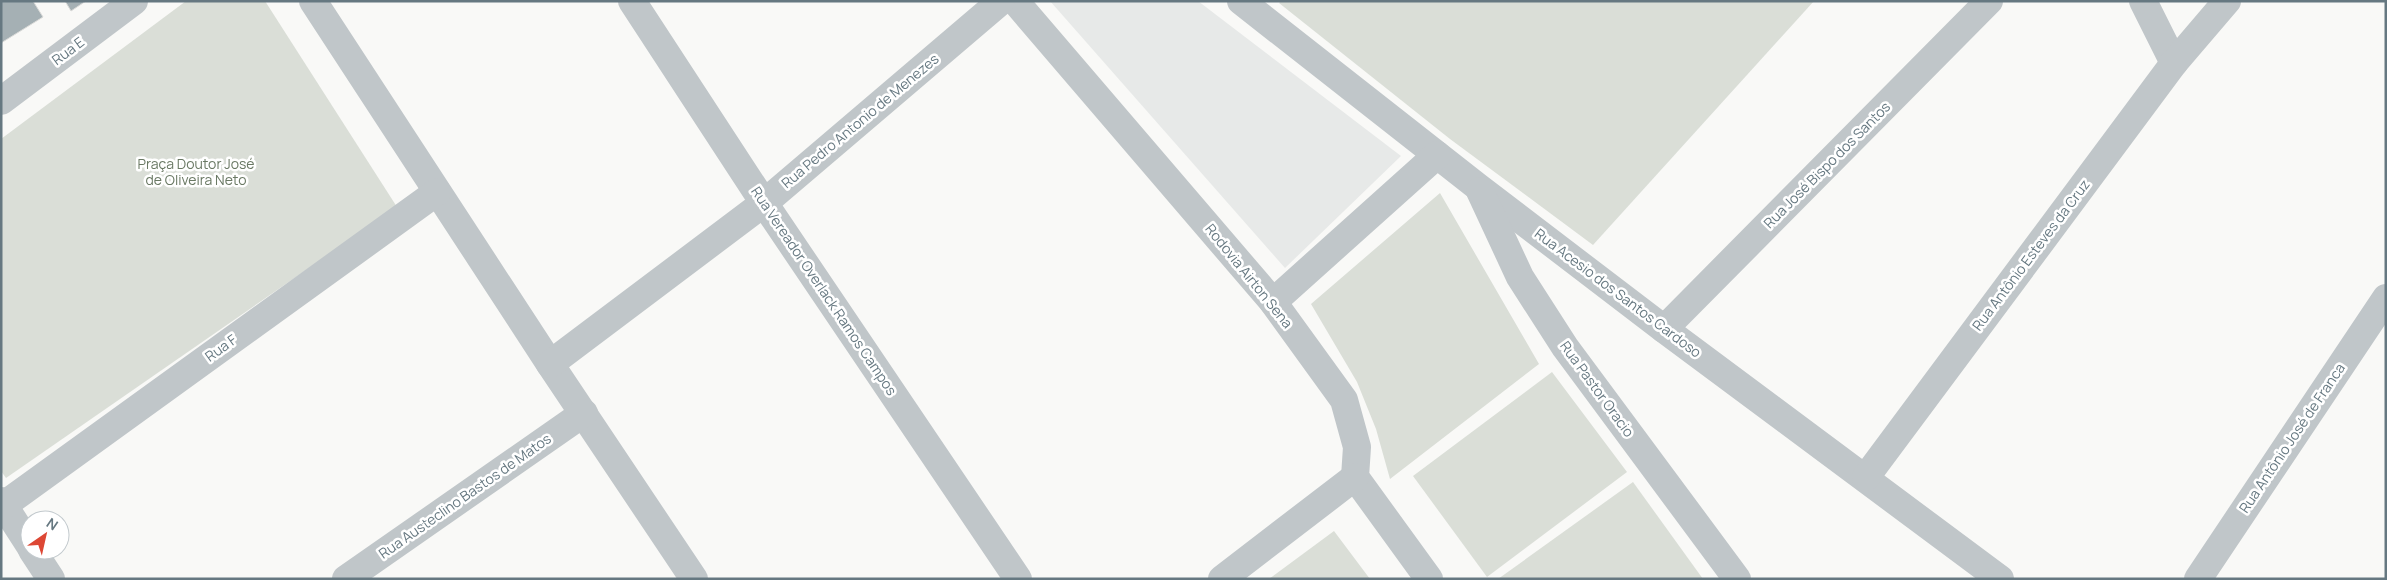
<svg xmlns="http://www.w3.org/2000/svg" width="2387" height="580" font-family="Manrope,sans-serif">
	<style>
		.built { fill: #e7e9e8 }
		.green { fill: #daded7 }
		.building { fill: #a5b0b4; stroke: #dbdbd9 }
		.lines { fill: none; stroke-linecap: round; stroke-linejoin: round }
		.minor { stroke: #c0c6c9; stroke-width: 28 }
		.labels { text-anchor: middle; stroke-width: 5; stroke-linejoin: round; paint-order: stroke }
		.street-label { font-size: 14px; fill: #667881; stroke: #fff }
		.park-label { font-size: 14px; fill: #6a7964; stroke: #fff }
	</style>
	<rect width="100%" height="100%" fill="#f9f9f7"/>
	<path class="built" d="M1050,1H1198L1401,156L1285,268Z"/>
	<g class="green">
		<path d="M186,1H265L397,207L6,478L1,471V139Z"/>
		<path d="M1281,1H1814L1593,245L1450,139L1279,3Z"/>
		<path d="M1440,193L1539,364L1390,479L1376,429L1357,382L1311,304Z"/>
		<path d="M1552,372L1627,472L1487,577L1413,476Z"/>
		<path d="M1633,482L1703,579H1498Z"/>
		<path d="M1334,531L1370,579H1269Z"/>
	</g>
	<g class="building">
		<path d="M1,1H33L43,17L1,43Z"/>
		<path d="M65,1H86L71,11Z"/>
	</g>
	<g class="lines">
		<g class="minor">
			<path d="M313,1L550,364L694,579"/>
			<path d="M632,1L764,203L1018,579"/>
			<path d="M1015,1L1273,302L1344,400L1357,447L1355,477L1429,579"/>
			<path d="M1241,1L1478,187L1664,329L2000,579"/>
			<path d="M2143,1L2174,63"/>
			<path d="M1,101L134,1"/>
			<path d="M1480,191L1520,277L1565,347L1737,579"/>
			<path d="M1273,302L1437,155"/>
			<path d="M1664,329L1989,1"/>
			<path d="M550,364L764,203L1001,1"/>
			<path d="M1866,477L2174,63L2227,1"/>
			<path d="M1,501L30,546"/>
			<path d="M4,505L437,192"/>
			<path d="M32,550L51,579"/>
			<path d="M346,579L584,413"/>
			<path d="M1222,579L1355,477"/>
			<path d="M2198,579L2386,298"/>
		</g>
	</g>
	<g class="labels">
		<g class="street-label">
			<text transform="translate(68 51) rotate(-37)" y="5">Rua E</text>
			<text transform="translate(860 121) rotate(-40)" y="5">Rua Pedro Antonio de Menezes</text>
			<text transform="translate(1827 165) rotate(-45)" y="5">Rua José Bispo dos Santos</text>
			<text transform="translate(2031 255) rotate(-53)" y="5">Rua Antônio Esteves da Cruz</text>
			<text transform="translate(1249 276) rotate(51)" y="5">Rodovia Airton Sena</text>
			<text transform="translate(824 291) rotate(56)" y="5">Rua Vereador Overlack Ramos Campos</text>
			<text transform="translate(1618 293) rotate(37)" y="5">Rua Acesio dos Santos Cardoso</text>
			<text transform="translate(221 348) rotate(-36)" y="5">Rua F</text>
			<text transform="translate(1597 389) rotate(54)" y="5">Rua Pastor Oracio</text>
			<text transform="translate(2292 438) rotate(-56)" y="5">Rua Antônio José de Franca</text>
			<text transform="translate(465 496) rotate(-35)" y="5">Rua Austeclino Bastos de Matos</text>
		</g>
		<g class="park-label">
			<text x="196" y="169">Praça Doutor José<tspan x="196" dy="16">de Oliveira Neto</tspan></text>
		</g>
	</g>
	<rect width="2387" height="580" fill="none" stroke="#667881" stroke-width="5"/>
	<g transform="translate(45 535) rotate(34)"><circle r="24" fill="#ffffff" stroke="#c2c9cd"/>
	<path d="M0-4L9 19L0 12L-9 19Z" fill="#dd4734"/>
	<text y="-8" font-size="14" font-weight="bold" text-anchor="middle" fill="#667881">N</text>
	</g>
</svg>
